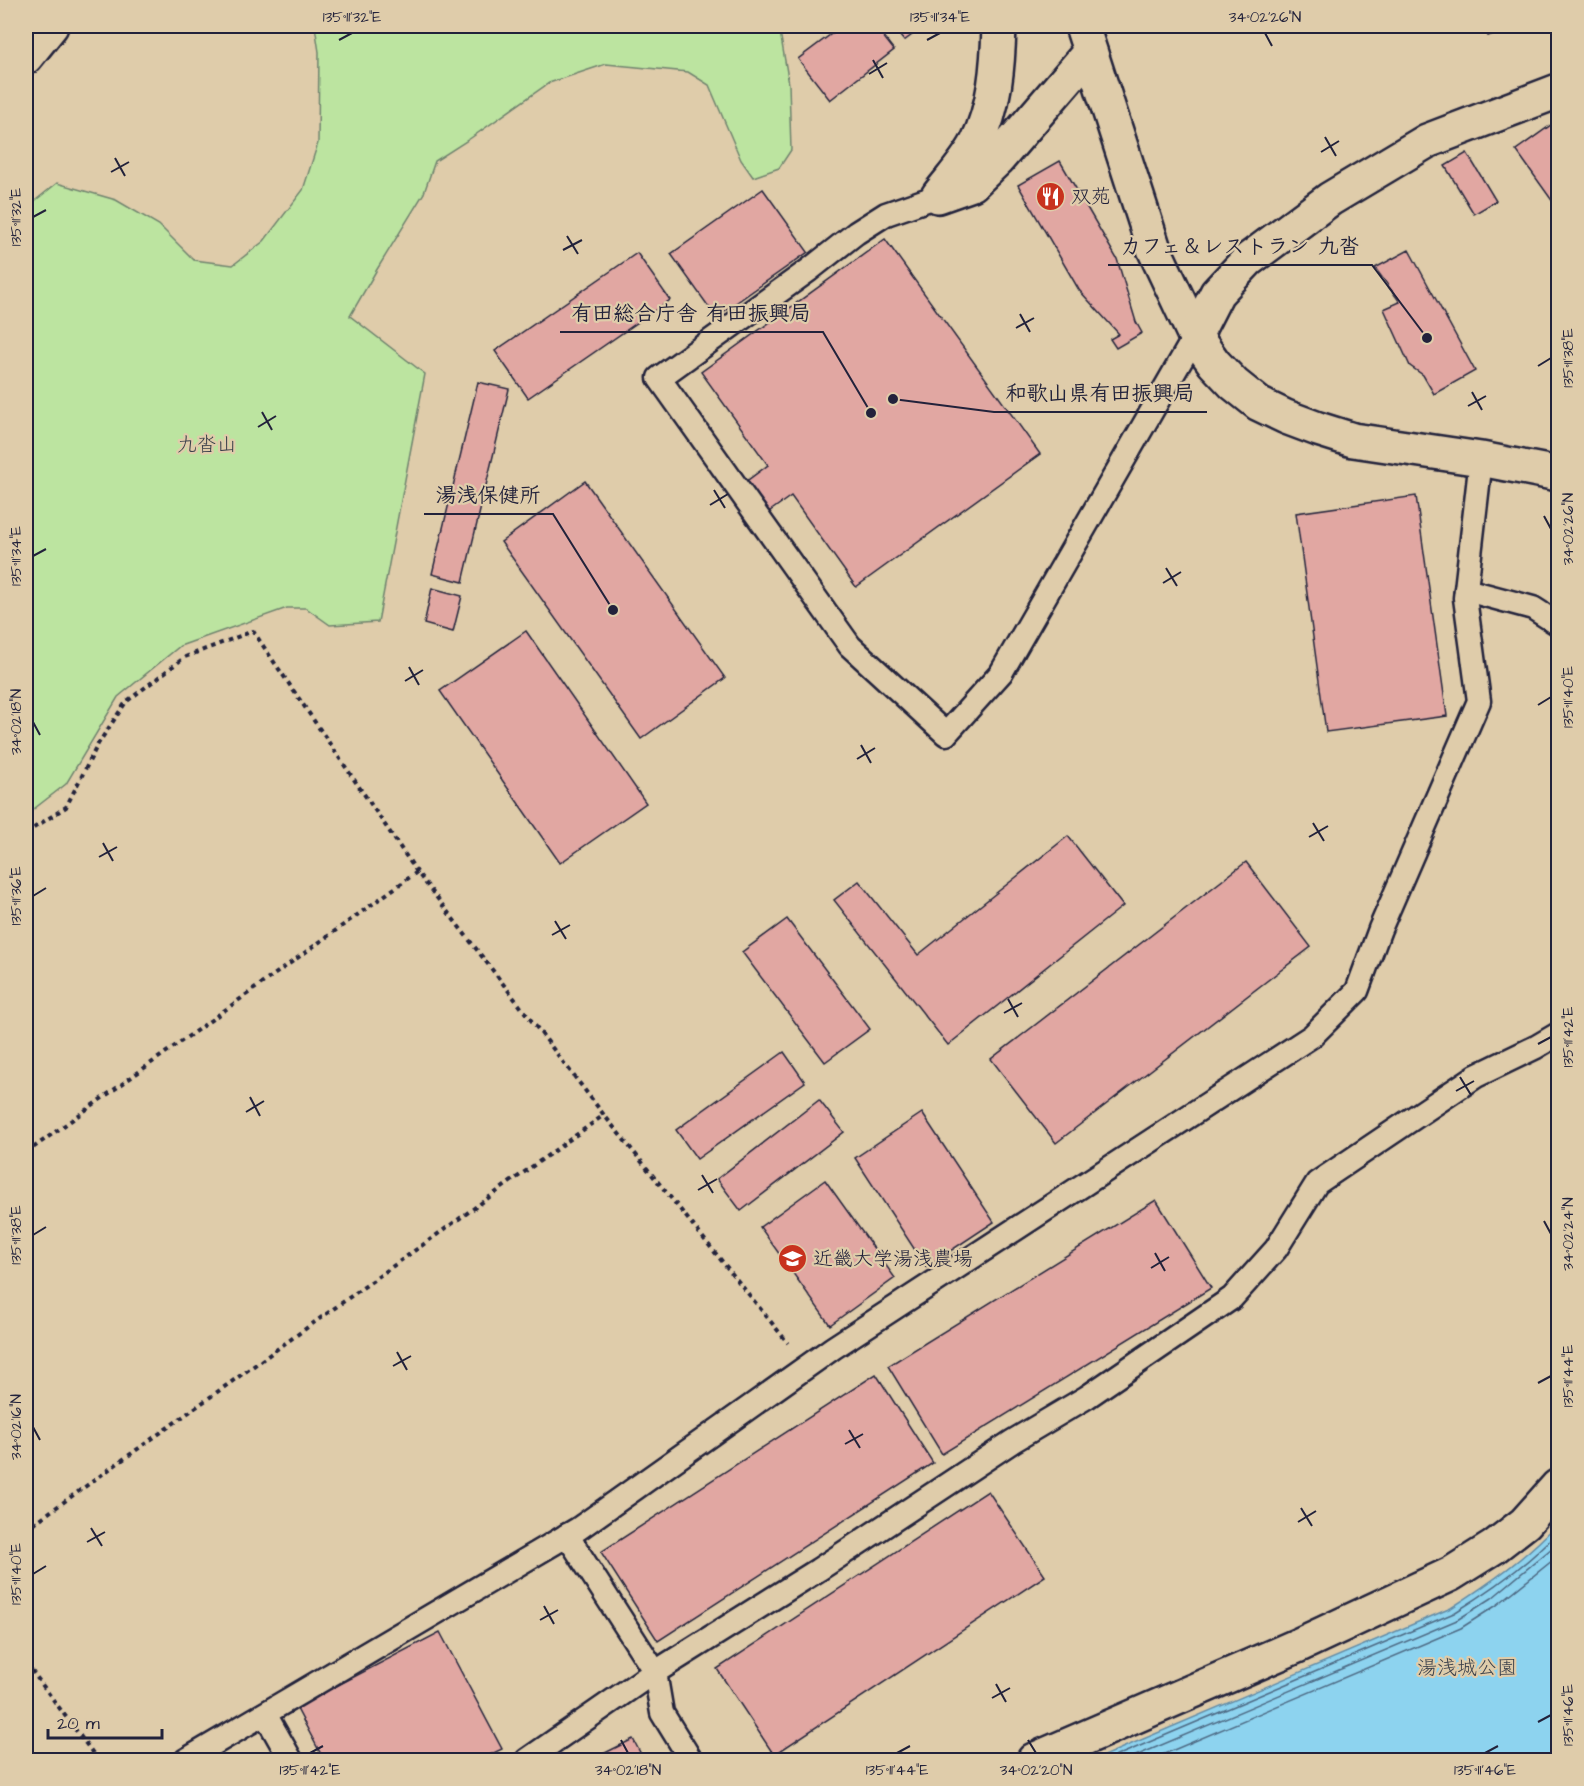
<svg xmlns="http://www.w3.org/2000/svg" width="1584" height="1786" font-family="'Architects Daughter','Klee One',sans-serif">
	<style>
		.green { fill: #bce4a0; stroke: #6f836e; stroke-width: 1.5 }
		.water { fill: #8dd3ef; stroke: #628ca7; stroke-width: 1.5 }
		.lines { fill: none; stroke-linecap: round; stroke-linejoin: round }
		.shore { stroke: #4d6983; stroke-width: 1.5 }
		.building { fill: #e1a7a2; stroke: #22223b; stroke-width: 1.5 }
		.lane-casing { stroke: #22223b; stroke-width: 27 }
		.street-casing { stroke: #22223b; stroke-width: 38 }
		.secondary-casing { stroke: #22223b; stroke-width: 38 }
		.path { stroke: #22223b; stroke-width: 4; stroke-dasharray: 4.5 4.5; stroke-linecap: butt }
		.lane { stroke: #dfccaa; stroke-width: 22 }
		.street { stroke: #dfccaa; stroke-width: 33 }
		.secondary { stroke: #dfccaa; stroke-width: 33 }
		.ticks { fill: none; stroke: #22223b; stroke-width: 2 }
		.labels { text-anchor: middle; stroke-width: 4.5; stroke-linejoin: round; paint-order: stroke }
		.poi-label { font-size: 20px; fill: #22223b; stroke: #dfccaa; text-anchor: start }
		.park-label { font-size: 20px; fill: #393f4a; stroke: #dfccaa }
		.leader { fill: none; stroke: #22223b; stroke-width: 2 }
		.callout-dot { fill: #22223b; stroke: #dfccaa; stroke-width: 2 }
		.callout-label { font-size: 21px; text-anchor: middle; font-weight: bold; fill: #22223b; stroke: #dfccaa; stroke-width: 4.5; stroke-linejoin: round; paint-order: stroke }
		.neatline { fill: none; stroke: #22223b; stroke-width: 2 }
		.ticks-label { font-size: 15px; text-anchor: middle; fill: #22223b }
	</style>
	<rect width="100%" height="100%" fill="#dfccaa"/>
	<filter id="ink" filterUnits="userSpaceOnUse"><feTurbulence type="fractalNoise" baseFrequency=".0167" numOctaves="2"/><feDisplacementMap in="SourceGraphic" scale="12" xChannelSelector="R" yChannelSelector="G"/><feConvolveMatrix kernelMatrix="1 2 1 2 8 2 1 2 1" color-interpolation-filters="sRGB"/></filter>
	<g filter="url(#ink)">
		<path class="green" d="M315,26H779L789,84L791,150L779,168L753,177L741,160L709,85L688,72L606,64L549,83L468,140L435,161L424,193L376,271L350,316L425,374L378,622L330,625L306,608H287L180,646L118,697L66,784L26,815V208L57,183L116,200L159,225L194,260L233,265L264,241L303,190L318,143L319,52Z"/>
		<path class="water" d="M1558,1523V1760H1094L1451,1608C1490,1583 1527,1557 1558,1523Z"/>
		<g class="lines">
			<g class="shore">
				<path d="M1107,1760L1454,1613C1492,1590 1528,1564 1558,1532"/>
				<path d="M1126,1760L1457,1620L1492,1598L1558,1543"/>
				<path d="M1150,1760L1461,1628L1497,1605L1558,1556"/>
			</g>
		</g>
		<g class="building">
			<path d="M842,26H875L894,50L830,100L798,59Z"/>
			<path d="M892,26H924L904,41Z"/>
			<path d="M1483,26H1515L1488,36Z"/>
			<path d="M1558,120V209L1516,150Z"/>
			<path d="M1467,153L1496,201L1474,214L1445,166Z"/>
			<path d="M1060,161L1117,259L1136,322L1142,333L1116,348L1110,339L1119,334L1079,290L1018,185Z"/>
			<path d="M763,189L808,252L716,317L671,254Z"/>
			<path d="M885,239L1040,454L856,587L791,496L766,514L744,483L768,465L701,372Z"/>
			<path d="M1409,250L1475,371L1434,394L1423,375L1410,366L1384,309L1400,302L1375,268Z"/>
			<path d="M637,253L670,300L528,398L495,351Z"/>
			<path d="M478,382L509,389L463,582L432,574Z"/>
			<path d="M585,481L725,678L641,739L501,542Z"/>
			<path d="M1416,496L1447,716L1326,732L1296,513Z"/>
			<path d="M432,588L462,596L453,632L424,624Z"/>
			<path d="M526,631L646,803L560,863L440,691Z"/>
			<path d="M1068,836L1123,906L948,1045L834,900L859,881L918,955Z"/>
			<path d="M1246,862L1311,947L1056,1143L991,1059Z"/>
			<path d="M787,919L870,1029L825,1062L742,952Z"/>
			<path d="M784,1052L805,1082L697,1159L676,1130Z"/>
			<path d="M819,1100L844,1132L741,1211L717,1179Z"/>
			<path d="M922,1113L994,1222L926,1267L855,1158Z"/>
			<path d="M825,1180L895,1278L830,1325L760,1227Z"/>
			<path d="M1156,1200L1211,1288L942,1454L888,1366Z"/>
			<path d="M876,1374L933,1463L658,1641L601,1552Z"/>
			<path d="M988,1491L1045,1576L774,1755L717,1669Z"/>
			<path d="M440,1632L502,1749L479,1760H324L296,1707Z"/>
			<path d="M633,1739L644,1760H591Z"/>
		</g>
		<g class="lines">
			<defs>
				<g id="lane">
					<path d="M938,196L886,214L856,233L809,270L659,378L850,646L946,734L1001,673L1195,336"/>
					<path d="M1466,590L1533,608L1558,624"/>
					<path d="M567,1535L655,1672L662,1713L691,1760"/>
					<path d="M265,1714L291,1760"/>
					<path d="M186,1760L578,1529L833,1348L1312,1036L1357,991L1380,929L1479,701L1465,598L1481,459"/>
					<path d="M527,1760L641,1681L818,1570L1013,1441L1087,1397L1232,1298L1276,1249L1317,1183L1476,1076L1536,1047L1558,1034"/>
				</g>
				<g id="street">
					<path d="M999,26C998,65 995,107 977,143C967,162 951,179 938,196L972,184L998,159L1090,52"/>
					<path d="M26,57L51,26"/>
				</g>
				<g id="secondary">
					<path d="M1082,26L1154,249L1195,336L1214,363L1234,384L1259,404L1286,417L1318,429L1353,440L1481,459L1558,474"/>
					<path d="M1195,336L1217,293L1248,260L1330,199L1427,141L1558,91"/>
					<path d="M1034,1760L1299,1645L1451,1574L1494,1547L1525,1523L1558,1486"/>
				</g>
			</defs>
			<use href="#lane" class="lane-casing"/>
			<use href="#street" class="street-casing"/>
			<use href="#secondary" class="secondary-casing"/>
			<g class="path">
				<path d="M26,833L66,807L98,744L126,702L185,657L253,631L417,872L604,1115L788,1343"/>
				<path d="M26,1153L417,872"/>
				<path d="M26,1529L604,1115"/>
				<path d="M26,1663L98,1760"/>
			</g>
			<use href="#lane" class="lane"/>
			<use href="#street" class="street"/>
			<use href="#secondary" class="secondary"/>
		</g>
	</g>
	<path class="ticks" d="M1265,33L1272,46M339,40L352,33M927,40L940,33M873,60L883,78M869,74L887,63M1325,137L1336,156M1321,152L1339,141M115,158L125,176M111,172L129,162M33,217L46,210M567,236L578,254M563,250L582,240M1020,314L1030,332M1016,328L1034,318M1538,366L1551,358M1472,392L1482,410M1468,406L1486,396M262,412L272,430M258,427L276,416M714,490L725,508M710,505L728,494M1544,516L1551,529M33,556L46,549M1166,568L1177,586M1163,583L1181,572M409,667L419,685M405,681L423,670M1538,705L1551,697M33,722L40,735M861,745L871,763M857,759L875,748M1313,823L1324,841M1309,837L1328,826M103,843L113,861M99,857L117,847M33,896L46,888M555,921L566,939M552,935L570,925M1008,999L1018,1017M1004,1013L1022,1003M1538,1044L1551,1037M1460,1077L1471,1095M1456,1091L1474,1081M250,1097L260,1116M246,1112L264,1101M702,1175L713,1193M698,1190L717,1179M1544,1221L1551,1234M33,1235L46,1227M1155,1253L1165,1271M1151,1268L1169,1257M397,1352L407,1370M393,1366L411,1356M1538,1383L1551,1376M33,1427L40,1440M849,1430L860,1448M845,1444L863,1434M1301,1508L1312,1526M1298,1522L1316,1511M91,1528L102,1546M87,1542L105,1532M33,1574L46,1566M544,1606L554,1624M540,1620L558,1610M996,1684L1006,1702M992,1698L1010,1688M1538,1722L1551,1715M621,1740L628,1753M1028,1740L1036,1753M310,1753L323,1746M897,1753L910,1746M1485,1753L1498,1746"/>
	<defs>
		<symbol id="restaurant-disc" viewBox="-11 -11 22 22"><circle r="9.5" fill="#c8321e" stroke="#dfccaa"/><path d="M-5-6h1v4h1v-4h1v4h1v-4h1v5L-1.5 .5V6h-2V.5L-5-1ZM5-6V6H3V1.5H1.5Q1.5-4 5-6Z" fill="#fff"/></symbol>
		<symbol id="university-disc" viewBox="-11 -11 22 22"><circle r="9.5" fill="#c8321e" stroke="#dfccaa"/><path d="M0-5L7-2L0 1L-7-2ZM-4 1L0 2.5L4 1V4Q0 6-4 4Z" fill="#fff"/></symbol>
	</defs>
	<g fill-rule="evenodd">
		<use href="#restaurant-disc" x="1034" y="180" width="33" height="33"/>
		<use href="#university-disc" x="776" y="1242" width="33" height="33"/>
	</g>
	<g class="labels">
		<g class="poi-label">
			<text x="1071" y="203">双苑</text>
			<text x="813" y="1265">近畿大学湯浅農場</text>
		</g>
		<g class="park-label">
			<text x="207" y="451">九沓山</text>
			<text x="1467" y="1674">湯浅城公園</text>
		</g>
	</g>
	<path class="leader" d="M1427 338L1372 265H1108M871 413L823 332H560M893 399L994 412H1207M613 610L553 514H424"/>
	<g class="callout-dot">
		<circle cx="1427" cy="338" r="6"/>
		<circle cx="871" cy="413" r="6"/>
		<circle cx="893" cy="399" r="6"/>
		<circle cx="613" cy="610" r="6"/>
	</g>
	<g class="callout-label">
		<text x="1240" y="253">カフェ＆レストラン 九沓</text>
		<text x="691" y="320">有田総合庁舎 有田振興局</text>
		<text x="1100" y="400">和歌山県有田振興局</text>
		<text x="488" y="502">湯浅保健所</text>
	</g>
	<rect width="1584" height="1786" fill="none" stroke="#dfccaa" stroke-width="66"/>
	<path d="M48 1729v9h114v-9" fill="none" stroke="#22223b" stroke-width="3"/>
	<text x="57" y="1729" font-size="18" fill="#22223b" stroke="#dfccaa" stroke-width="4.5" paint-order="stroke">20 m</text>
	<rect x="33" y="33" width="1518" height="1720" class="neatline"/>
	<g class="ticks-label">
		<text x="352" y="22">135°11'32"E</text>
		<text x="940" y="22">135°11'34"E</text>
		<text x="1265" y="22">34°02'26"N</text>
		<text transform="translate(16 217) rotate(-90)" y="5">135°11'32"E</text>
		<text transform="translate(1568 358) rotate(-90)" y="5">135°11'38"E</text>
		<text transform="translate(1568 529) rotate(-90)" y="5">34°02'26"N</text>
		<text transform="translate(16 556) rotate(-90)" y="5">135°11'34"E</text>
		<text transform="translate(1568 697) rotate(-90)" y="5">135°11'40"E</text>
		<text transform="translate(16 722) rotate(-90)" y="5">34°02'18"N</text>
		<text transform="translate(16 896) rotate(-90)" y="5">135°11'36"E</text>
		<text transform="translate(1568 1037) rotate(-90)" y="5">135°11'42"E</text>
		<text transform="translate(1568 1234) rotate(-90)" y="5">34°02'24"N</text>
		<text transform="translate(16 1235) rotate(-90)" y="5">135°11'38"E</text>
		<text transform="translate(1568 1376) rotate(-90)" y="5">135°11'44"E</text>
		<text transform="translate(16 1427) rotate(-90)" y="5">34°02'16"N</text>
		<text transform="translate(16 1574) rotate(-90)" y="5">135°11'40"E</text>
		<text transform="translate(1568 1715) rotate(-90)" y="5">135°11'46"E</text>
		<text x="310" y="1775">135°11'42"E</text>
		<text x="628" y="1775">34°02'18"N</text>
		<text x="897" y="1775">135°11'44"E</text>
		<text x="1036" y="1775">34°02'20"N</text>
		<text x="1485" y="1775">135°11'46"E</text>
	</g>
</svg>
